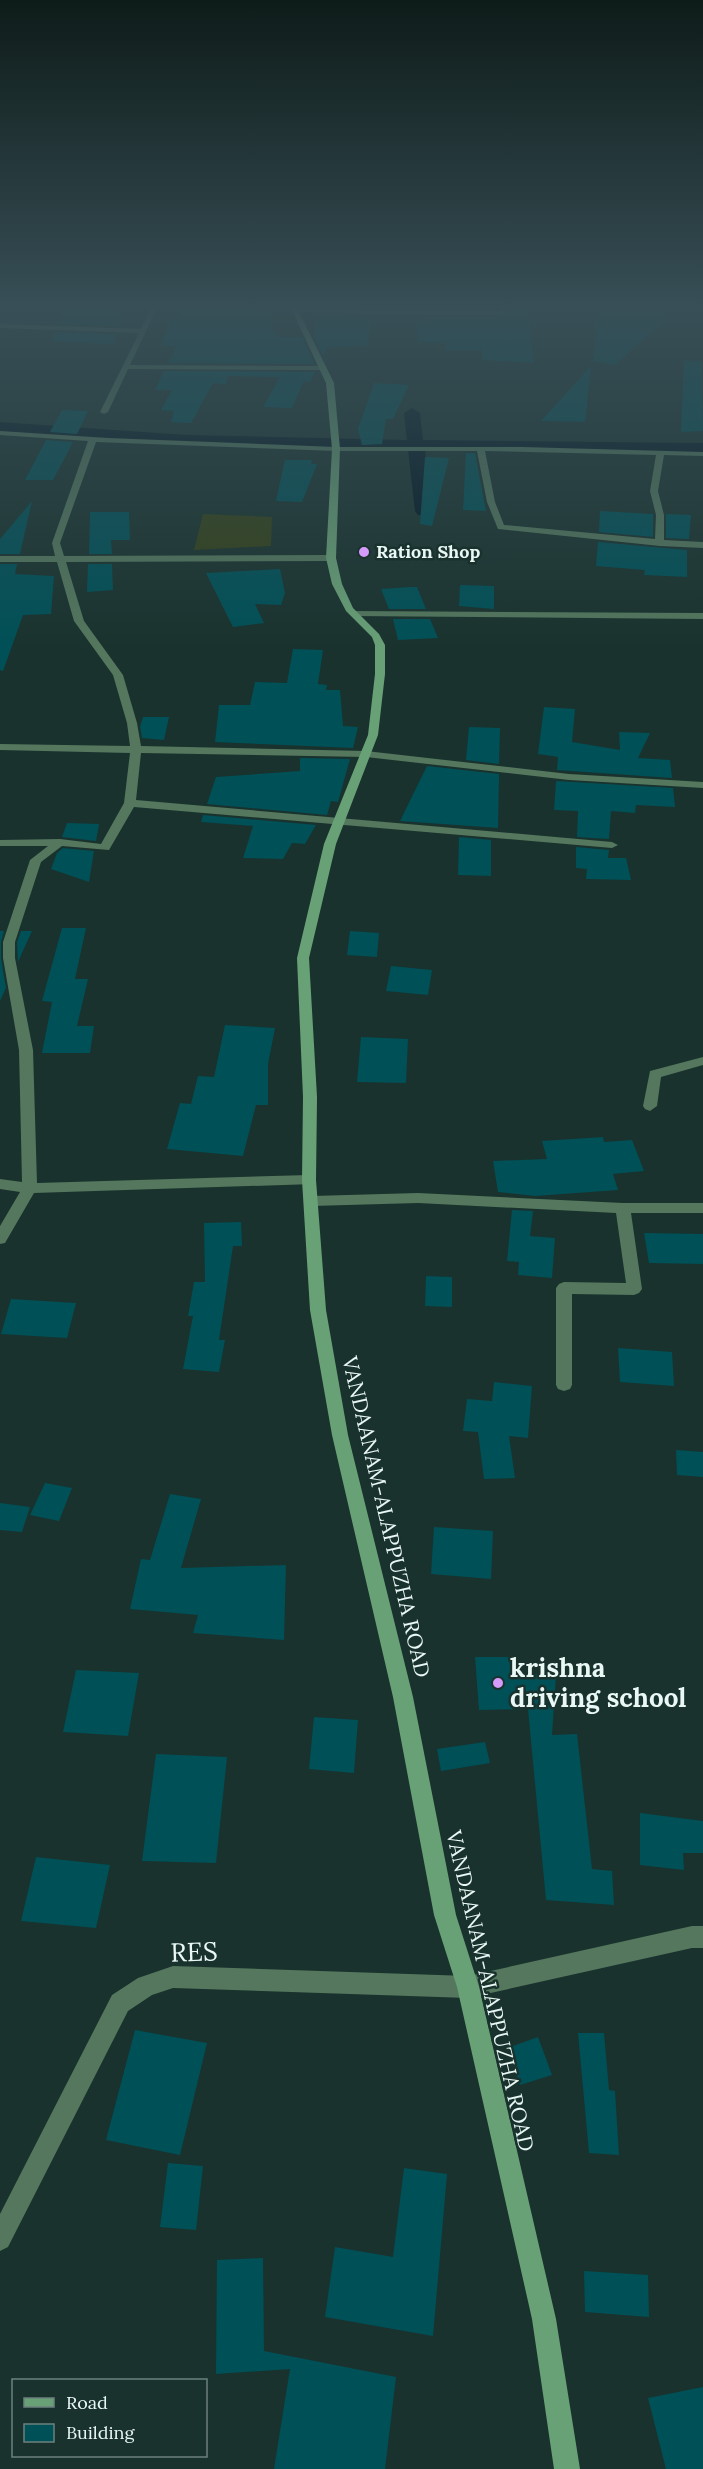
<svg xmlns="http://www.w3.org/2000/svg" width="703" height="2469" font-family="Lora,serif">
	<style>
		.green { fill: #344118 }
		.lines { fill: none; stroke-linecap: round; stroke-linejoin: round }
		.canal { fill: #001723; fill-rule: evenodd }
		.building { fill: #005057 }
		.minor { fill: #54775d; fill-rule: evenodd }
		.secondary { fill: #69a177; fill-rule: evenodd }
		.poi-dot { fill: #d59bfa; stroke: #19322d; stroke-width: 2 }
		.labels { text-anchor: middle; stroke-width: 5; stroke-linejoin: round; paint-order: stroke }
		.far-poi-label { font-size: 18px; font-weight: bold; fill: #e9f8f4; stroke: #19322d; text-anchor: start }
		.street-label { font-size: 21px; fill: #e9f8f4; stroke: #19322d }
		.near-poi-label { font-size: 26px; font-weight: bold; fill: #e9f8f4; stroke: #19322d; text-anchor: start }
		.near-street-label { font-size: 26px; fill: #e9f8f4; stroke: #19322d }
	</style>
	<rect width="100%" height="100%" fill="#19322d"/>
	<path class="green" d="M203,514L272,517L271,546L194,550Z"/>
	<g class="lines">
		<path class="canal" d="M412,408L420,413L423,440L703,443V453L425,450L433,511L430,515H418L415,511L408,450L186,445L0,432V422L186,435L407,440L404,413Z"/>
	</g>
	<g class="building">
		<path d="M66,306H117V313H122L119,326L59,324Z"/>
		<path d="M180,306H266L263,313H272L271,331H276L275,337H302L314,364L168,363L176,346H161L171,316L182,317Z"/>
		<path d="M511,306H527L534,363L482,360V350H445V343L418,342L416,321H428L429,317H503Z"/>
		<path d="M599,311L671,314L615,365L593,361Z"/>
		<path d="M320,315L371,317L367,346L327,347L323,355L314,337Z"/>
		<path d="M55,332L116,334L114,344L52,341Z"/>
		<path d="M684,361H702L703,431L681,432Z"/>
		<path d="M591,366L585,422L541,421Z"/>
		<path d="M164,371L315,372L310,382L304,381L292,408L263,407L280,377L228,376L226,384L213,383L191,423L171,422L174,411L161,410L172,390H155Z"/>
		<path d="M374,383L409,385L393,419H386L382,444L362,445L358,429Z"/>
		<path d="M62,410L88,411L77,434L50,432Z"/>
		<path d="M46,440L73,442L53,480H25Z"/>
		<path d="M466,453H475L486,511L463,510Z"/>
		<path d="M425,457L449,458L432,526L420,524Z"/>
		<path d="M285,460H312L311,464H317L302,502L276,501Z"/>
		<path d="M32,501L20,554H0V539Z"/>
		<path d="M600,511L653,514V537L599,532Z"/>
		<path d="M90,512H129L130,540H111L112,554H89Z"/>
		<path d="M666,514L691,515L689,539L666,538Z"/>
		<path d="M598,542L687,550V577L644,575L645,570L596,566Z"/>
		<path d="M0,564H17L15,574L54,576L51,614L23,615L3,671L0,670Z"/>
		<path d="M88,564H112L113,590L87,592Z"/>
		<path d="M280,569L285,593L281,605L255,604L264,623L233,627L206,573Z"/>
		<path d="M460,585L494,586V609L459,606Z"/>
		<path d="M410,587H417L426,609H389L381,589Z"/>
		<path d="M393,619H430L438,638L398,640Z"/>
		<path d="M293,649L323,650L318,684L327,685L326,690H340L343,726L358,727L353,748L215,742L219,705H250L255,682L287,683Z"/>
		<path d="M544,707L575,709L572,742L620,750L619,732L650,733L638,758L670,760L672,778L557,770L558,757L538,754Z"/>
		<path d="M143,717H169L164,740L142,738L140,727Z"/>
		<path d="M469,727L500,728L499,764L466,760Z"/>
		<path d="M300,758L350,759L338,802L331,801L327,815L207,804L216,777L300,771Z"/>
		<path d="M427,766L499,774L498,828L400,821Z"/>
		<path d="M556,781L673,788L675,807L636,805L635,813L611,811L609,839L577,837L578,811L554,810Z"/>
		<path d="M203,815L316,825L305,844L292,843L283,859L243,858L253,826L201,822Z"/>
		<path d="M67,823L99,824L96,841L62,837Z"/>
		<path d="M459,837L491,840V876L458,875Z"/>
		<path d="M576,847L609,850L608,858H626L631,880L586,879L587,869L576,868Z"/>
		<path d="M63,848L94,851L89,882L51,869L57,853Z"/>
		<path d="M62,928H86L75,979H88L77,1026H94L90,1053H42L52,1002L42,1001Z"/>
		<path d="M0,931H4L1,942V958L6,988L0,1001Z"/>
		<path d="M21,931H32L18,962L17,942Z"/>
		<path d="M350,931L379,933L377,957L347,955Z"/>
		<path d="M391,966L432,970L428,995L386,991Z"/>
		<path d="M225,1025L275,1028L268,1064V1105H256L243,1156L167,1149L180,1103L191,1104L198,1076L214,1077Z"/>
		<path d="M361,1037L408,1039L406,1083L357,1082Z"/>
		<path d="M603,1137L604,1142L632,1140L644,1171L613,1174L618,1190L535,1196L498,1192L493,1161L547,1159L542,1141Z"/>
		<path d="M512,1210L533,1211L530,1236L555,1238L552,1278L518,1275L519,1262L507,1261Z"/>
		<path d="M241,1222L242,1246H233L219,1340H225L219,1372L183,1369L193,1316H188L194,1282H205L204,1223Z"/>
		<path d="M644,1233L703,1234V1264L649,1263Z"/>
		<path d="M426,1276L452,1277V1307L425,1306Z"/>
		<path d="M11,1299L76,1303L67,1338L1,1334Z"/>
		<path d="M618,1348L672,1352L674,1386L620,1382Z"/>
		<path d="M494,1382L532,1386L528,1438L509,1436L515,1478L484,1479L478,1432L463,1431L467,1399L492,1401Z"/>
		<path d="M676,1450L703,1452V1477L677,1475Z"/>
		<path d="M45,1483L72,1488L59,1521L30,1515Z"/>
		<path d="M170,1494L201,1499L181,1568L286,1565L284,1640L193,1633L198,1615L130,1609L141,1559L150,1560Z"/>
		<path d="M0,1503L30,1507L22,1532L0,1530Z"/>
		<path d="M434,1527L493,1531L491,1579L431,1574Z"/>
		<path d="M475,1657H516L517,1672L556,1676L552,1735L577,1734L592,1869L612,1871L614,1905L546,1900L528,1709L479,1710Z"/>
		<path d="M76,1670L139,1673L128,1736L63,1732Z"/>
		<path d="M314,1717L358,1720L354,1773L309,1769Z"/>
		<path d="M485,1742L490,1763L441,1771L437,1749Z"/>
		<path d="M156,1754L227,1757L216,1863L142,1861Z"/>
		<path d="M640,1813L703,1821V1853H683L684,1870L640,1865Z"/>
		<path d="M36,1857L110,1865L96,1928L21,1921Z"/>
		<path d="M135,2030L207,2043L180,2155L106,2140Z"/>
		<path d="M578,2033H604L609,2090L615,2091L619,2155L589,2153Z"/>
		<path d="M538,2037L552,2075L520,2085L507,2048Z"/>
		<path d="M168,2163L203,2166L196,2230L160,2227Z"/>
		<path d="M404,2168L447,2174L433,2336L325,2317L335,2247L393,2257Z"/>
		<path d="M263,2258L264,2351L396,2377L385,2469H274L290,2369L216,2374L217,2260Z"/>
		<path d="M584,2271L648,2275L649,2317L585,2312Z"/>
		<path d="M703,2387V2469H666L648,2398Z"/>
	</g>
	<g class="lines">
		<g class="minor">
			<path d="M152,306H158L130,365L323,366L327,368L323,370L128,369L108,412L104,414L100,412L139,333L0,328V324L141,329Z"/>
			<path d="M503,306H509L503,315H377L294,312L291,310L294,308L500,311Z"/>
			<path d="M0,431L108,438L336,447H522L703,452V456L664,455L658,491L664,515V540L703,542V548L660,546L498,529L487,502L477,451H336L96,442L60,543L64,556L331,555L336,558L331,561L66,562L84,621L123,675L137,723L141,746L366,751L569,774L703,782V788L569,780L366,757L141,753L136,800L612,842L618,845L612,848L134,807L109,850L62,846L41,862L15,942V958L33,1050L37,1183L309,1175L314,1176L316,1180L314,1184L34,1193L5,1243L0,1244V1226L20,1192L0,1189V1179L22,1182L19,1050L3,958V942L30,860L48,846H0V840L60,839L101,844L124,803L130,753L0,750V744L130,746L127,723L113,675L74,621L57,562H0V556H55L52,543L88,441L0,435ZM485,451L656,455L650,491L656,515L655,539L504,525L495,502Z"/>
			<path d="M354,611L703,613V619L351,616V612Z"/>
			<path d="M703,1057V1065L661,1077L657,1106L650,1111L645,1109L643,1106L650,1071Z"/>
			<path d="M418,1193L623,1203H703V1213H631L642,1289L639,1293L634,1295L572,1294V1385L570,1389L564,1391L558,1389L556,1385V1288L559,1284L564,1282L626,1283L616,1213L418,1203L312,1206L305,1201L312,1196Z"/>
			<path d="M692,1926H703V1948H692L468,1998L173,1988L152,1995L128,2011L8,2247L0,2251V2214L112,1995L138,1978L173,1966L468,1976Z"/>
		</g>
		<path class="secondary" d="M290,306H296L334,383L340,449L336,558L342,584L353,608L379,634L385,645V674L378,735L336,844L309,958L317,1097L316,1180L326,1310L348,1435L413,1697L456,1915L479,1987L556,2319L580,2469H554L532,2319L457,1987L434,1915L393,1697L332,1435L310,1310L302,1180L303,1097L297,958L324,844L368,735L375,674V645L372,637L346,611L332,584L326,558L332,449L326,383Z"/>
	</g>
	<linearGradient id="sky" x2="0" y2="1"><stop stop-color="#0e1c19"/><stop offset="0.47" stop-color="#384f57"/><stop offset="1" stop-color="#384f57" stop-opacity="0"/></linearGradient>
	<rect width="703" height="652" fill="url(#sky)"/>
	<g class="poi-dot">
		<circle cx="364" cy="552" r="6"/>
		<circle cx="498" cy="1683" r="6"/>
	</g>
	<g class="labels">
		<g class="far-poi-label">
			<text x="376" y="558">Ration Shop</text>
		</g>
		<g class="street-label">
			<text transform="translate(386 1517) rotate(77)" y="7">VANDAANAM-ALAPPUZHA ROAD</text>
			<text transform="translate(490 1991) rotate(77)" y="7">VANDAANAM-ALAPPUZHA ROAD</text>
		</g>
		<g class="near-poi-label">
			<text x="510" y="1677">krishna<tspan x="510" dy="30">driving school</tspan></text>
		</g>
		<g class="near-street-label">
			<text transform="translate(194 1952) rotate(-2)" y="9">RES</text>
		</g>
	</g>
	<rect x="12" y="2379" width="195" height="78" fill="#19322d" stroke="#6c817d" stroke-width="1.5"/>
	<rect x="24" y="2398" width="30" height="9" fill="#69a177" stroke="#6c817d" stroke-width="1.5"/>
	<text x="66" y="2409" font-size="18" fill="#e9f8f4">Road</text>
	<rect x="24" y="2424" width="30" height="18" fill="#005057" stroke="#6c817d" stroke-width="1.5"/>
	<text x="66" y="2439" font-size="18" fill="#e9f8f4">Building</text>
</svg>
